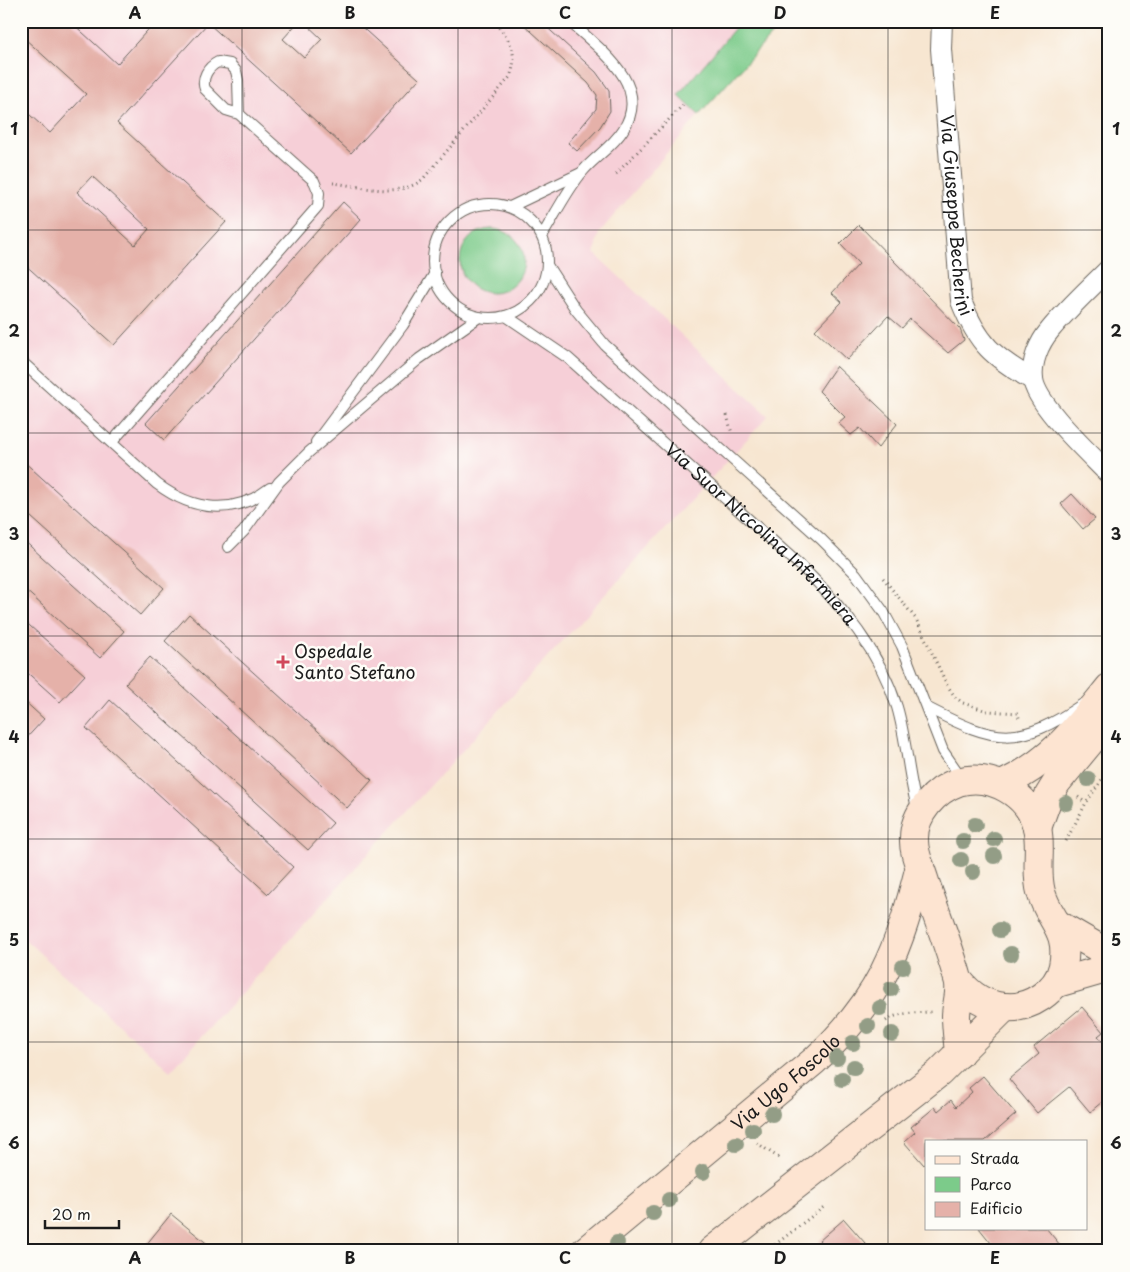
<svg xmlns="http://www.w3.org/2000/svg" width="1130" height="1272" font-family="'Playpen Sans',sans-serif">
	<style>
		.built { fill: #f6cfd7 }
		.green { fill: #7ccb8a; stroke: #4c7453 }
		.building { fill: #e5b1a9; fill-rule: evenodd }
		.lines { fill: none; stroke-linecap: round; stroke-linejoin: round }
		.lane-casing { stroke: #69635b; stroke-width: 12 }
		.street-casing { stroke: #69635b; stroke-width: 22 }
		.secondary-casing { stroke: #69635b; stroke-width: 30 }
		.path { stroke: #69635b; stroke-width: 3; stroke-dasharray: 1 4; stroke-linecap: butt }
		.lane { stroke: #fff; stroke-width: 10 }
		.street { stroke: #fff; stroke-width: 20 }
		.secondary { stroke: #fde4d1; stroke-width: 28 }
		.tree { fill: #939d86 }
		.grid { fill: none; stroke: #1c1c1c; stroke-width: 1; stroke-opacity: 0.55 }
		.poi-dot { fill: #d1495b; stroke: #fdfcf7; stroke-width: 2 }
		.labels { text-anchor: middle; stroke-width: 5; stroke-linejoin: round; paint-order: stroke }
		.street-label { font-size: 18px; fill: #1c1c1c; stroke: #fdfcf7 }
		.poi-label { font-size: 18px; fill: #1c1c1c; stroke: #fdfcf7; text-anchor: start }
		.neatline { fill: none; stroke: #1c1c1c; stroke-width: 2 }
		.grid-label { font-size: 16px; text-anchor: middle; font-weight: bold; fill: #1c1c1c }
	</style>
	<rect width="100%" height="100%" fill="#fdfcf7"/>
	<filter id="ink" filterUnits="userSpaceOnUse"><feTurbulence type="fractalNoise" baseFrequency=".02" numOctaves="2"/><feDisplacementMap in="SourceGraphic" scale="10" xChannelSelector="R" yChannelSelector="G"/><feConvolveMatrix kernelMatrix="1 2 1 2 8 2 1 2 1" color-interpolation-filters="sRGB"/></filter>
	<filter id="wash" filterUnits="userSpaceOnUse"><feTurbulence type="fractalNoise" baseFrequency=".0096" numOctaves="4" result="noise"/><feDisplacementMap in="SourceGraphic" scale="20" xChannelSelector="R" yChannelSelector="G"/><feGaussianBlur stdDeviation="1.12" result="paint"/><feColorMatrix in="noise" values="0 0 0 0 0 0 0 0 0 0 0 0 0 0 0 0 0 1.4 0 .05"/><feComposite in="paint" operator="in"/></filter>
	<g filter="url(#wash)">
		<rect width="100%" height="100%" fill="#f7e6d1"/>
		<path class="built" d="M21,21H784L699,115L599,233L594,253L768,416L170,1071L21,936Z"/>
		<g class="green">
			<path d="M741,21H784L699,115L678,95Z"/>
			<circle cx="492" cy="261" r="32"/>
		</g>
		<g id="blocks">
			<g class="building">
				<path d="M21,21H70L117,64L156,21H299L283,39L304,58L322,39L303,21H355L419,79L351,153L208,23L117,123L226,222L114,345L21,261V107L50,133L86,94L24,38L21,41ZM92,176L149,229L135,245L77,192Z"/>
				<path d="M520,21H540L596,72L609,90L610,111L600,127L577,151L568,143L596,109L597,95L588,83Z"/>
				<path d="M343,202L361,219L164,440L146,423Z"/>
				<path d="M859,225L960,329L964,340L948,353L910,319L902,328L888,316L847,360L815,330L842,302L832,293L859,264L840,244Z"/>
				<path d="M836,366L897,424L878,448L860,428L851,435L838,423L845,417L819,391Z"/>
				<path d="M22,460L164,588L140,615L21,508Z"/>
				<path d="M1072,494L1095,519L1083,529L1061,504Z"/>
				<path d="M21,538L124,631L100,658L21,586Z"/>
				<path d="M189,614L372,780L347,808L165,641Z"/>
				<path d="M21,618L85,675L60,702L21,667Z"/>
				<path d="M150,657L333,823L308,850L125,684Z"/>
				<path d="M21,698L44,719L21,744Z"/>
				<path d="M110,700L293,867L268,894L86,728Z"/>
				<path d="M1082,1007L1103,1032L1098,1036L1109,1049V1096L1090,1112L1069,1087L1037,1113L1009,1079L1039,1054L1034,1047Z"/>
				<path d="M983,1076L1016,1114L985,1141H926V1163L924,1165L904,1142L915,1132L911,1127L935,1107L938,1111L951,1100L956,1107L972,1092L969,1088Z"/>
				<path d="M171,1214L216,1251H141Z"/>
				<path d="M844,1219L872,1251H815L822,1245L819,1241Z"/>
				<path d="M979,1228H1046L1065,1251H993L995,1248Z"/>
			</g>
		</g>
	</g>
	<g filter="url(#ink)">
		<use href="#blocks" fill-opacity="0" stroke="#69635b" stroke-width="1"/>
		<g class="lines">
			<defs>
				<g id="lane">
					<circle cx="490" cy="261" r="57"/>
					<path d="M510,207L581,173"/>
					<path d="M542,236C555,215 567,190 583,171C595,157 613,146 623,130C653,85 598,48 569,21"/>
					<path d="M547,265L576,310L605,345L821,539L856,574L883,611L902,646L943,751L963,780"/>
					<path id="s1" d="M506,316L568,358L802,567C842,606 880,652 897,707C907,741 908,777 918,811"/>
					<path d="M21,361L157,484C193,511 234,516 270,488"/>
					<path d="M112,442L318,206L319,193L314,181L239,114L226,110L205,89C201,78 208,67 218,62L230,64L236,71L238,80L239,114"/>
					<path d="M316,442L403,325L435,273"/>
					<path d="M228,547L244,531L279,482L309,452L419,359L479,317"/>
					<path d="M928,708C996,743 1018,748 1083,704"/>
				</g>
				<g id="street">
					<path id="s2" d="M942,21L941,49L961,301C978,344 993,357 1033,380"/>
					<path d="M1109,269C1089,289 1068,308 1050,330C1039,343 1031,362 1033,379C1036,405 1090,454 1109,474"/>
				</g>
				<g id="secondary">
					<path d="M1002,785C1052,761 1075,730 1109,688"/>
					<path d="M1037,828L1049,795L1057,782L1109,719"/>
					<path d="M1059,925L1109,954"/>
					<path d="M1057,983L1109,968"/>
					<path d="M959,1054C958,1041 956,1028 956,1016C956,1004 962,991 958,979C949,946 936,914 925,882C921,868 913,853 914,838C914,814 935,790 958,782C990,772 1030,794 1037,828C1042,848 1035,871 1041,892C1049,921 1070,929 1063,966C1058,991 1029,1010 1003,1007C985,1005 970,995 959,981"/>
					<path id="s3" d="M585,1251L814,1061C880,1001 899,950 920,866"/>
					<path d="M712,1251L939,1073L1005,1007"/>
				</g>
			</defs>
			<use href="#lane" class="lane-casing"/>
			<use href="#street" class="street-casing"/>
			<use href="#secondary" class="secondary-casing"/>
			<g class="path">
				<path d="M616,174L683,105"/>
				<path d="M333,183C361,186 399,199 423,179L510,77C519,54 510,37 492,21"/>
				<path d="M727,415L732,434"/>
				<path d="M883,578L916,619L947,685L955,697L963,703L987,711L1018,713L1019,718"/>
				<path d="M1078,797L1086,803"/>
				<path d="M1066,841L1086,803L1109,769"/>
				<path d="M886,1021C897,1012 917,1013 931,1012"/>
				<path d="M757,1143L779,1158"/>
				<path d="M767,1251L825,1206"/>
			</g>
			<use href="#lane" class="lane"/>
			<use href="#street" class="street"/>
			<use href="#secondary" class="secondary"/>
		</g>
		<g class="tree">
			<circle cx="1088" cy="779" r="8"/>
			<circle cx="1066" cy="803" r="8"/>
			<circle cx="975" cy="825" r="8"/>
			<circle cx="994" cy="839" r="8"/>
			<circle cx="963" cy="841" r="8"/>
			<circle cx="994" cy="856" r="8"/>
			<circle cx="961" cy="860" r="8"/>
			<circle cx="973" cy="872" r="8"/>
			<circle cx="1000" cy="930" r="8"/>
			<circle cx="1011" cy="954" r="8"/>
			<circle cx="903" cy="967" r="8"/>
			<circle cx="891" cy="989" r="8"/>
			<circle cx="880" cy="1008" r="8"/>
			<circle cx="868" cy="1026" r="8"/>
			<circle cx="892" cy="1034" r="8"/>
			<circle cx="853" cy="1043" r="8"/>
			<circle cx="837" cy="1058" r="8"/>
			<circle cx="854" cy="1067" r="8"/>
			<circle cx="842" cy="1079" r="8"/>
			<circle cx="772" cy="1114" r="8"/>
			<circle cx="753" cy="1130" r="8"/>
			<circle cx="736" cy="1144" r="8"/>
			<circle cx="703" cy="1172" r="8"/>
			<circle cx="669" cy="1200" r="8"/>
			<circle cx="653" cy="1213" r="8"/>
			<circle cx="617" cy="1243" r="8"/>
		</g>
	</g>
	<path class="grid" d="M242,21V1251M458,21V1251M672,21V1251M888,21V1251M21,230H1109M21,433H1109M21,636H1109M21,839H1109M21,1042H1109"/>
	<path class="poi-dot" d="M280.5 654.5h5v5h5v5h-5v5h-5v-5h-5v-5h5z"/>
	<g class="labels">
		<g class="street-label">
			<text dy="6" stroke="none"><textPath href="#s2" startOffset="195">Via Giuseppe Becherini</textPath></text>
			<text dy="6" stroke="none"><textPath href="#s1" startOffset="336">Via Suor Niccolina Infermiera</textPath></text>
			<text dy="6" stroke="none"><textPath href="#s3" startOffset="262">Via Ugo Foscolo</textPath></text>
		</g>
		<g class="poi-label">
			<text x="294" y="658">Ospedale<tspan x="294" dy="21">Santo Stefano</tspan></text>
		</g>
	</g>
	<rect width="1130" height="1272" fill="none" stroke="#fdfcf7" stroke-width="55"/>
	<rect x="925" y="1140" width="162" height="90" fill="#fdfcf7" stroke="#a3a29f"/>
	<rect x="935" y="1156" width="25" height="8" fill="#fde4d1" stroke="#a3a29f"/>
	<text x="970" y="1164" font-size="15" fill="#1c1c1c">Strada</text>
	<rect x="935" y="1177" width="25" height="15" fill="#7ccb8a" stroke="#a3a29f"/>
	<text x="970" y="1190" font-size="15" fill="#1c1c1c">Parco</text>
	<rect x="935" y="1202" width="25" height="15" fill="#e5b1a9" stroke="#a3a29f"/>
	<text x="970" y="1214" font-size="15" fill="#1c1c1c">Edificio</text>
	<path d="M45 1220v8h74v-8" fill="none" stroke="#1c1c1c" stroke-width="2.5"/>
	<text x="52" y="1220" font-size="15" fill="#1c1c1c" stroke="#fdfcf7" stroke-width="4" paint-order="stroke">20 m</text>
	<rect x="28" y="28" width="1074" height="1216" class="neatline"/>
	<g class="grid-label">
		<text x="135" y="19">A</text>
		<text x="350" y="19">B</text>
		<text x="565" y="19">C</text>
		<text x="780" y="19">D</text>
		<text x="995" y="19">E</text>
		<text x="14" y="135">1</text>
		<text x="1116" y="135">1</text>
		<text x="14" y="337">2</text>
		<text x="1116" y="337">2</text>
		<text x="14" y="540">3</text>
		<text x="1116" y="540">3</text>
		<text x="14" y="743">4</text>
		<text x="1116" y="743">4</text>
		<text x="14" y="946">5</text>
		<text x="1116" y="946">5</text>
		<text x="14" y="1149">6</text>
		<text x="1116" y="1149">6</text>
		<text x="135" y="1264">A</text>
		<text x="350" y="1264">B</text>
		<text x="565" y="1264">C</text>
		<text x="780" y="1264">D</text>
		<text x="995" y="1264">E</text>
	</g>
</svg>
